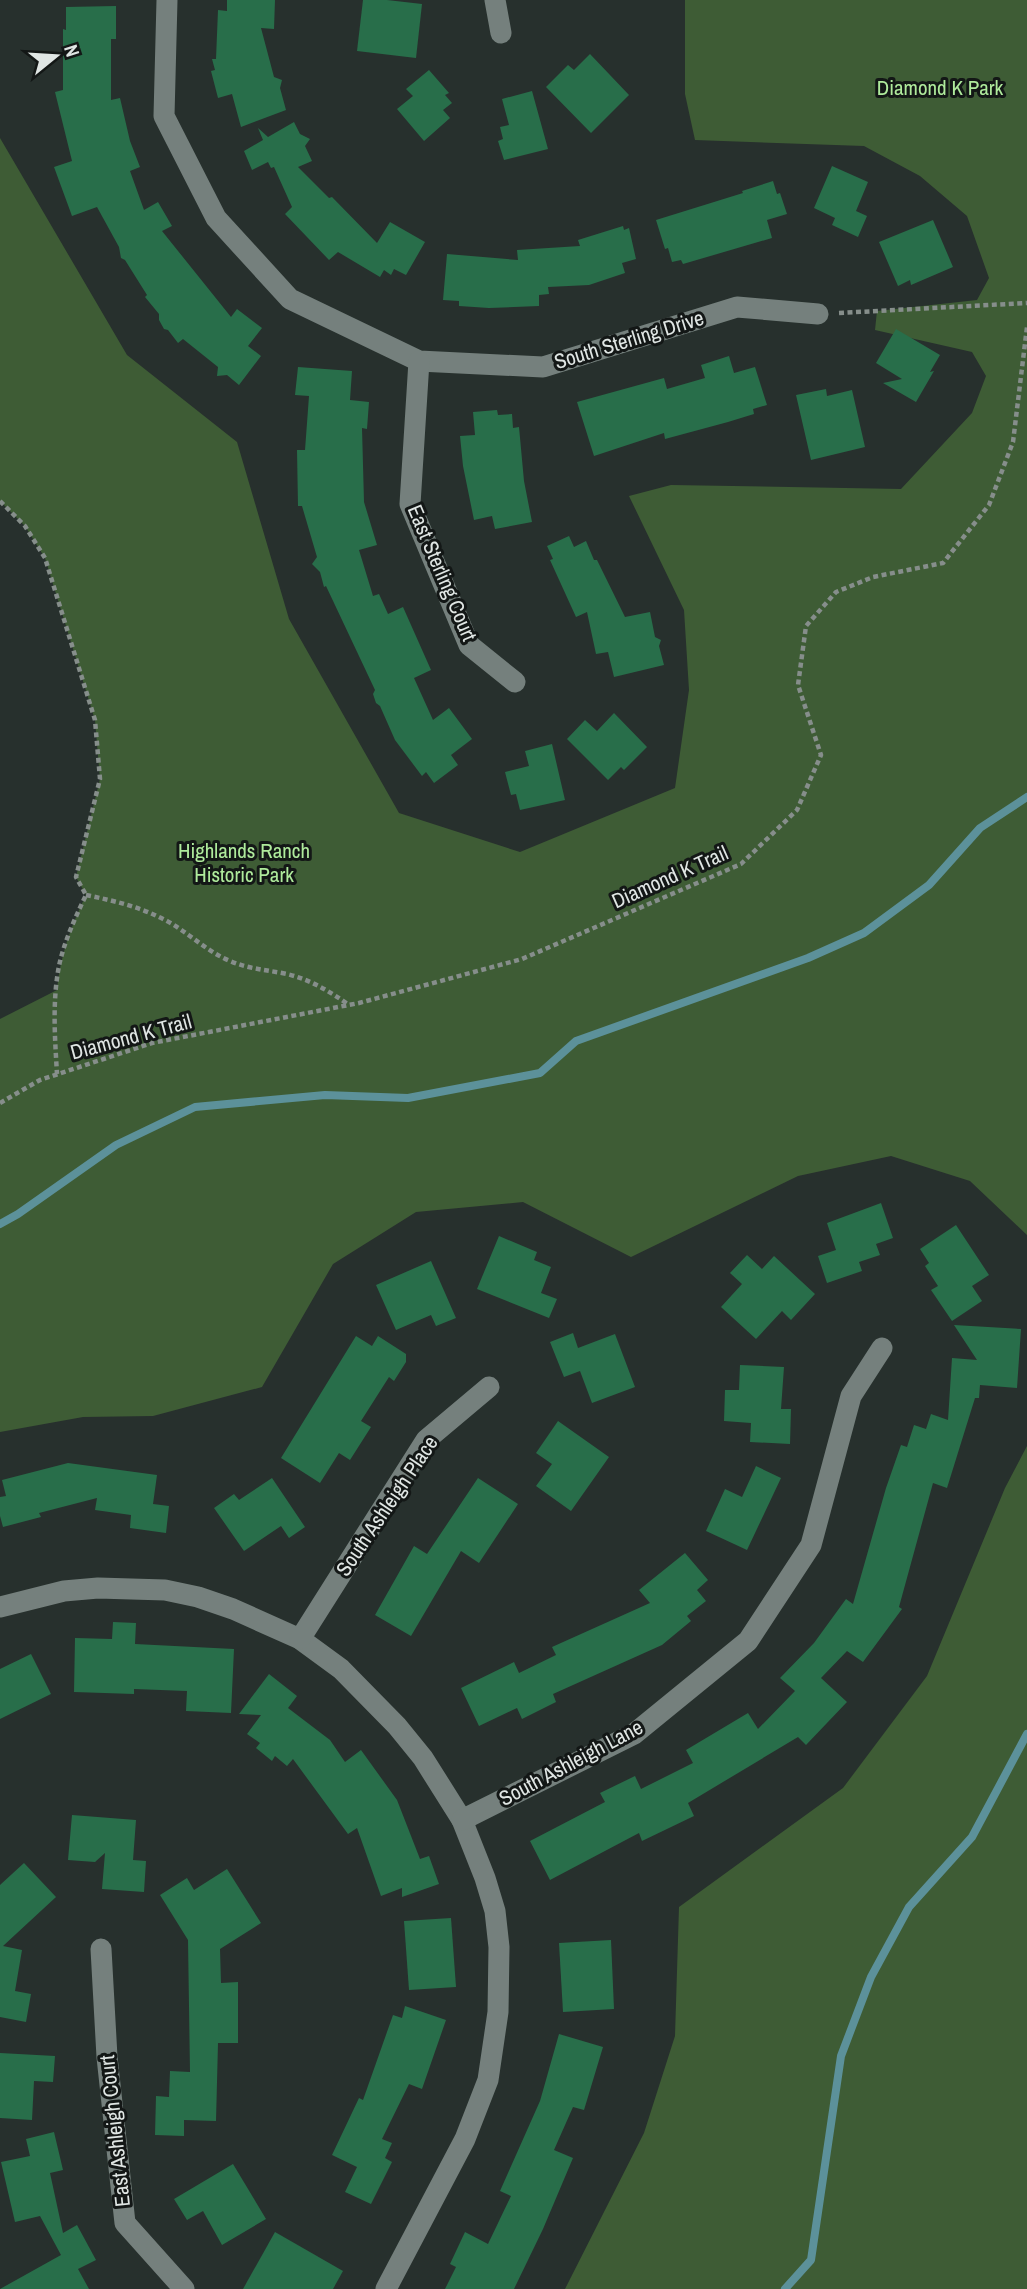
<svg xmlns="http://www.w3.org/2000/svg" width="1027" height="2289" font-family="'Archivo Narrow',sans-serif">
	<style>
		.green { fill: #3e5c35 }
		.lines { fill: none; stroke-linecap: round; stroke-linejoin: round }
		.stream { stroke: #5c919a; stroke-width: 8 }
		.building { fill: #286e4a }
		.path { stroke: #868e8b; stroke-width: 4.5; stroke-dasharray: 5 3.5; stroke-linecap: butt }
		.street { stroke: #75807d; stroke-width: 21 }
		.labels { text-anchor: middle; stroke-width: 6; stroke-linejoin: round; paint-order: stroke }
		.park-label { font-size: 21px; fill: #afeb9c; stroke: #131716 }
		.street-label { font-size: 21px; fill: #e0e6e4; stroke: #131716 }
	</style>
	<rect width="100%" height="100%" fill="#27302d"/>
	<g class="green">
		<path d="M685,0H1027V1235L970,1181L891,1156L798,1176L631,1257L523,1202L416,1212L333,1264L262,1387L153,1416L83,1417L0,1432V1019L57,990C60,956 71,926 86,895L76,877L100,779L95,720L45,558L25,526L0,501V138L127,355L237,442L289,619L399,813L520,852L675,788L689,690L684,610L629,496L671,485L901,489L972,413L986,376L972,352L875,330L877,311L977,300L989,278L967,216L920,176L864,146L695,140L685,94Z"/>
		<path d="M1027,1446V2289H565L644,2133L675,2036L679,1907L843,1788L927,1676L1005,1488Z"/>
	</g>
	<g class="lines">
		<g class="stream">
			<path d="M0,1224L18,1214L116,1145L195,1107L325,1095L408,1098L540,1073L576,1041L808,958L864,933L929,885L980,828L1027,797"/>
			<path d="M785,2289L811,2260L841,2056L871,1977L909,1907L972,1837L1027,1734"/>
		</g>
	</g>
	<g class="building">
		<path d="M227,0H275L274,29L261,28L274,77L282,80L280,88L286,110L241,127L232,94L218,98L211,71L215,70L212,59H216L218,10L227,11Z"/>
		<path d="M363,0H387L422,4L416,58L357,51Z"/>
		<path d="M116,6V39H111V100L120,98L130,141L140,167L130,171L144,210L158,202L172,226L162,231L231,317L237,309L262,328L248,346L261,356L239,385L227,375L217,376L218,367L183,339L178,343L168,330L164,329L159,320V314L145,297L147,295L125,260L121,258L119,247L97,207L72,216L54,167L72,161L55,92L63,90V29L66,30V7Z"/>
		<path d="M590,54L629,95L591,133L546,87L568,65L574,70Z"/>
		<path d="M429,70L449,93L445,95L452,103L443,110L450,118L424,141L397,109L413,96L406,89Z"/>
		<path d="M532,91L548,149L504,160L498,141L503,139L500,127L509,125L502,99Z"/>
		<path d="M294,122L300,134L310,139L305,146L312,161L298,167L329,198L332,197L377,243L390,222L425,242L406,275L394,269L391,275L384,270L380,277L338,252L329,260L285,214L292,207L274,167L271,168L268,162L252,170L244,151L263,140L258,128L268,137Z"/>
		<path d="M832,166L868,182L856,211L867,216L858,237L832,225L835,218L814,208Z"/>
		<path d="M773,181L777,194L780,193L787,214L767,220L772,238L683,264L681,260L672,262L668,248L665,249L656,220L743,193L742,191Z"/>
		<path d="M933,220L953,267L911,285L910,280L898,286L879,242Z"/>
		<path d="M623,226L624,230L629,228L636,259L622,263L625,273L589,285L548,287L549,294L539,295V306L489,308L459,306V301L443,300L447,254L518,260L517,250L580,246L578,240Z"/>
		<path d="M896,329L940,355L930,372L934,371L916,402L883,383L902,379L876,363Z"/>
		<path d="M729,356L734,373L755,367L767,405L753,409L754,414L728,422L665,439L664,433L594,456L577,402L664,378L667,389L705,378L701,365Z"/>
		<path d="M298,367L352,371L350,400L369,402L367,429L362,428L364,502L377,545L359,550L373,596L379,594L388,614L403,607L431,670L414,678L433,720L449,708L472,739L451,755L458,765L434,783L426,772L422,776L395,740L380,706L376,703L373,694L375,690L326,586L324,587L320,572L312,564L317,557L302,506H298L297,450H305L309,396L295,395Z"/>
		<path d="M826,389L827,396L852,390L865,447L811,460L796,395Z"/>
		<path d="M497,410L498,415L512,414L513,428L519,427L524,481L532,522L495,529L492,516L474,520L463,466L460,436L475,435L473,412Z"/>
		<path d="M569,536L574,547L586,541L594,560H597L625,617L650,612L655,637L661,640L659,646L664,665L614,677L608,652L596,654L587,612L576,617L550,560L553,559L547,546Z"/>
		<path d="M614,713L647,747L624,770L621,767L608,780L567,739L585,720L597,731Z"/>
		<path d="M552,744L565,800L520,810L516,794L511,795L505,772L529,766L525,751Z"/>
		<path d="M881,1203L893,1238L876,1244L880,1255L859,1262L862,1271L827,1283L818,1256L836,1250L827,1223Z"/>
		<path d="M956,1225L989,1275L972,1286L982,1301L952,1321L931,1290L938,1286L925,1266L929,1263L920,1249Z"/>
		<path d="M499,1236L537,1252L534,1260L551,1267L541,1293L557,1299L549,1318L477,1289Z"/>
		<path d="M747,1255L762,1269L774,1256L815,1294L791,1320L782,1311L756,1339L721,1307L742,1284L730,1273Z"/>
		<path d="M431,1261L456,1318L436,1326L431,1315L396,1330L376,1285Z"/>
		<path d="M954,1325L1021,1329L1017,1388L980,1385L979,1398H975L947,1488L933,1483L899,1607L902,1609L863,1662L847,1651L821,1678L847,1702L806,1745L798,1737L688,1803L694,1816L642,1841L639,1833L550,1880L530,1841L605,1802L600,1793L635,1776L641,1789L693,1763L686,1750L748,1713L758,1729L795,1691L780,1678L814,1643L846,1599L853,1604L886,1488L901,1445L907,1447L914,1425L926,1429L931,1414L948,1420L952,1358L977,1360Z"/>
		<path d="M573,1333L578,1348L615,1334L635,1387L592,1403L580,1371L564,1377L550,1342Z"/>
		<path d="M356,1336L372,1346L378,1336L406,1354V1362L394,1381L389,1377L361,1421L371,1427L350,1460L339,1453L320,1483L281,1458Z"/>
		<path d="M740,1365L784,1367L781,1409H791L790,1444L750,1442L751,1423L724,1421L725,1390H739Z"/>
		<path d="M558,1421L609,1457L571,1511L536,1486L552,1464L536,1453Z"/>
		<path d="M68,1463L157,1475L153,1504L169,1506L166,1533L130,1528L131,1515L95,1510L97,1498L39,1513L41,1517L3,1527L0,1516V1497L6,1496L2,1480Z"/>
		<path d="M756,1466L781,1478L747,1550L706,1531L725,1489L742,1497Z"/>
		<path d="M272,1478L305,1527L289,1538L281,1526L244,1551L214,1508L234,1494L239,1500Z"/>
		<path d="M478,1478L518,1504L479,1563L461,1551L411,1636L375,1615L414,1546L427,1554Z"/>
		<path d="M685,1553L708,1580L697,1590L706,1601L687,1616L691,1621L662,1645L553,1694L556,1702L522,1719L517,1708L479,1726L461,1688L514,1662L519,1673L556,1655L552,1647L650,1603L639,1590Z"/>
		<path d="M113,1622L136,1623L135,1644L234,1649L231,1713L186,1711L187,1691L134,1689V1694L74,1692L75,1638L112,1639Z"/>
		<path d="M31,1654L51,1694L0,1719V1669Z"/>
		<path d="M269,1674L297,1696L288,1708L330,1740L345,1762L361,1750L397,1800L420,1859L429,1856L439,1884L402,1897V1888L381,1896L357,1828L348,1834L293,1759L287,1766L275,1756L272,1761L256,1748L260,1743L247,1734L261,1715L239,1714Z"/>
		<path d="M72,1815L136,1820L133,1860L146,1861L144,1892L102,1889L105,1853L95,1862L68,1860Z"/>
		<path d="M24,1863L56,1897L3,1946L22,1950L15,1991L31,1994L26,2022L0,2017V1885Z"/>
		<path d="M227,1869L261,1923L220,1949L221,1983L238,1982V2043H218L216,2121L184,2120V2136L155,2135L156,2096L169,2097L170,2071L190,2072L188,1940L160,1895L187,1878L194,1890Z"/>
		<path d="M451,1918L456,1987L409,1990L404,1921Z"/>
		<path d="M611,1940L614,2009L563,2012L559,1943Z"/>
		<path d="M405,2006L446,2020L422,2089L409,2084L382,2139L392,2143L385,2158L392,2162L371,2204L345,2192L357,2167L332,2155L359,2098L363,2100L393,2015L402,2018Z"/>
		<path d="M559,2034L603,2047L584,2110L573,2107L554,2150L573,2158L543,2229L514,2289H445L456,2267L450,2264L465,2232L488,2244L511,2196L500,2191L540,2101Z"/>
		<path d="M0,2053L55,2056L53,2082L34,2081L32,2120L0,2118Z"/>
		<path d="M54,2132L63,2170L50,2173L63,2233L77,2225L96,2260L78,2269L89,2289H0L61,2255L40,2216L15,2222L1,2162L30,2156L26,2139Z"/>
		<path d="M233,2164L266,2219L222,2245L203,2211L187,2220L174,2199Z"/>
		<path d="M275,2232L343,2271L333,2289H243Z"/>
	</g>
	<g class="lines">
		<g class="path">
			<path d="M839,313L1027,303"/>
			<path d="M0,501L25,526L45,558L95,720L100,779L76,877L86,895C75,918 64,942 59,966C52,1002 55,1039 57,1074"/>
			<path d="M86,895C115,901 141,907 167,921C189,933 206,951 230,961C249,969 267,970 287,974C311,980 329,991 349,1005"/>
			<path d="M0,1103L40,1080L152,1043L359,1003L522,959L741,864L797,810L821,755L798,685L806,626L836,592L873,577L943,563L989,505L1013,442L1027,327"/>
		</g>
		<g class="street">
			<path d="M167,0L164,116L216,218L290,299L419,361L543,367L737,307L818,314"/>
			<path d="M495,0L501,33"/>
			<path d="M419,361L410,504L469,645L515,682"/>
			<path d="M0,1607L64,1591L98,1588L165,1590L198,1597L233,1609L300,1639L341,1669L397,1726L423,1758L462,1820L485,1878L495,1911L499,1947L498,2012L488,2080L465,2139L386,2289"/>
			<path d="M300,1639L426,1440L489,1387"/>
			<path d="M462,1820L634,1734L748,1641L811,1545L851,1396L882,1348"/>
			<path d="M101,1949L107,2057L125,2223L184,2289"/>
		</g>
	</g>
	<g class="labels">
		<g class="park-label">
			<text x="940" y="95">Diamond K Park</text>
			<text x="244" y="858">Highlands Ranch<tspan x="244" dy="24">Historic Park</tspan></text>
		</g>
		<g class="street-label">
			<text transform="translate(629 340) rotate(-17)" y="7">South Sterling Drive</text>
			<text transform="translate(442 573) rotate(67)" y="7">East Sterling Court</text>
			<text transform="translate(670 877) rotate(-24)" y="7">Diamond K Trail</text>
			<text transform="translate(131 1037) rotate(-15)" y="7">Diamond K Trail</text>
			<text transform="translate(387 1506) rotate(-56)" y="7">South Ashleigh Place</text>
			<text transform="translate(571 1763) rotate(-28)" y="7">South Ashleigh Lane</text>
			<text transform="translate(115 2131) rotate(-96)" y="7">East Ashleigh Court</text>
		</g>
	</g>
	<g transform="translate(56 56) rotate(72)" stroke="#131716" stroke-width="5" paint-order="stroke">
	<path d="M0-5L12 26L0 18L-12 26Z" fill="#e0e6e4"/>
	<text y="-10" font-size="19" font-weight="bold" text-anchor="middle" fill="#e0e6e4">N</text>
	</g>
</svg>
